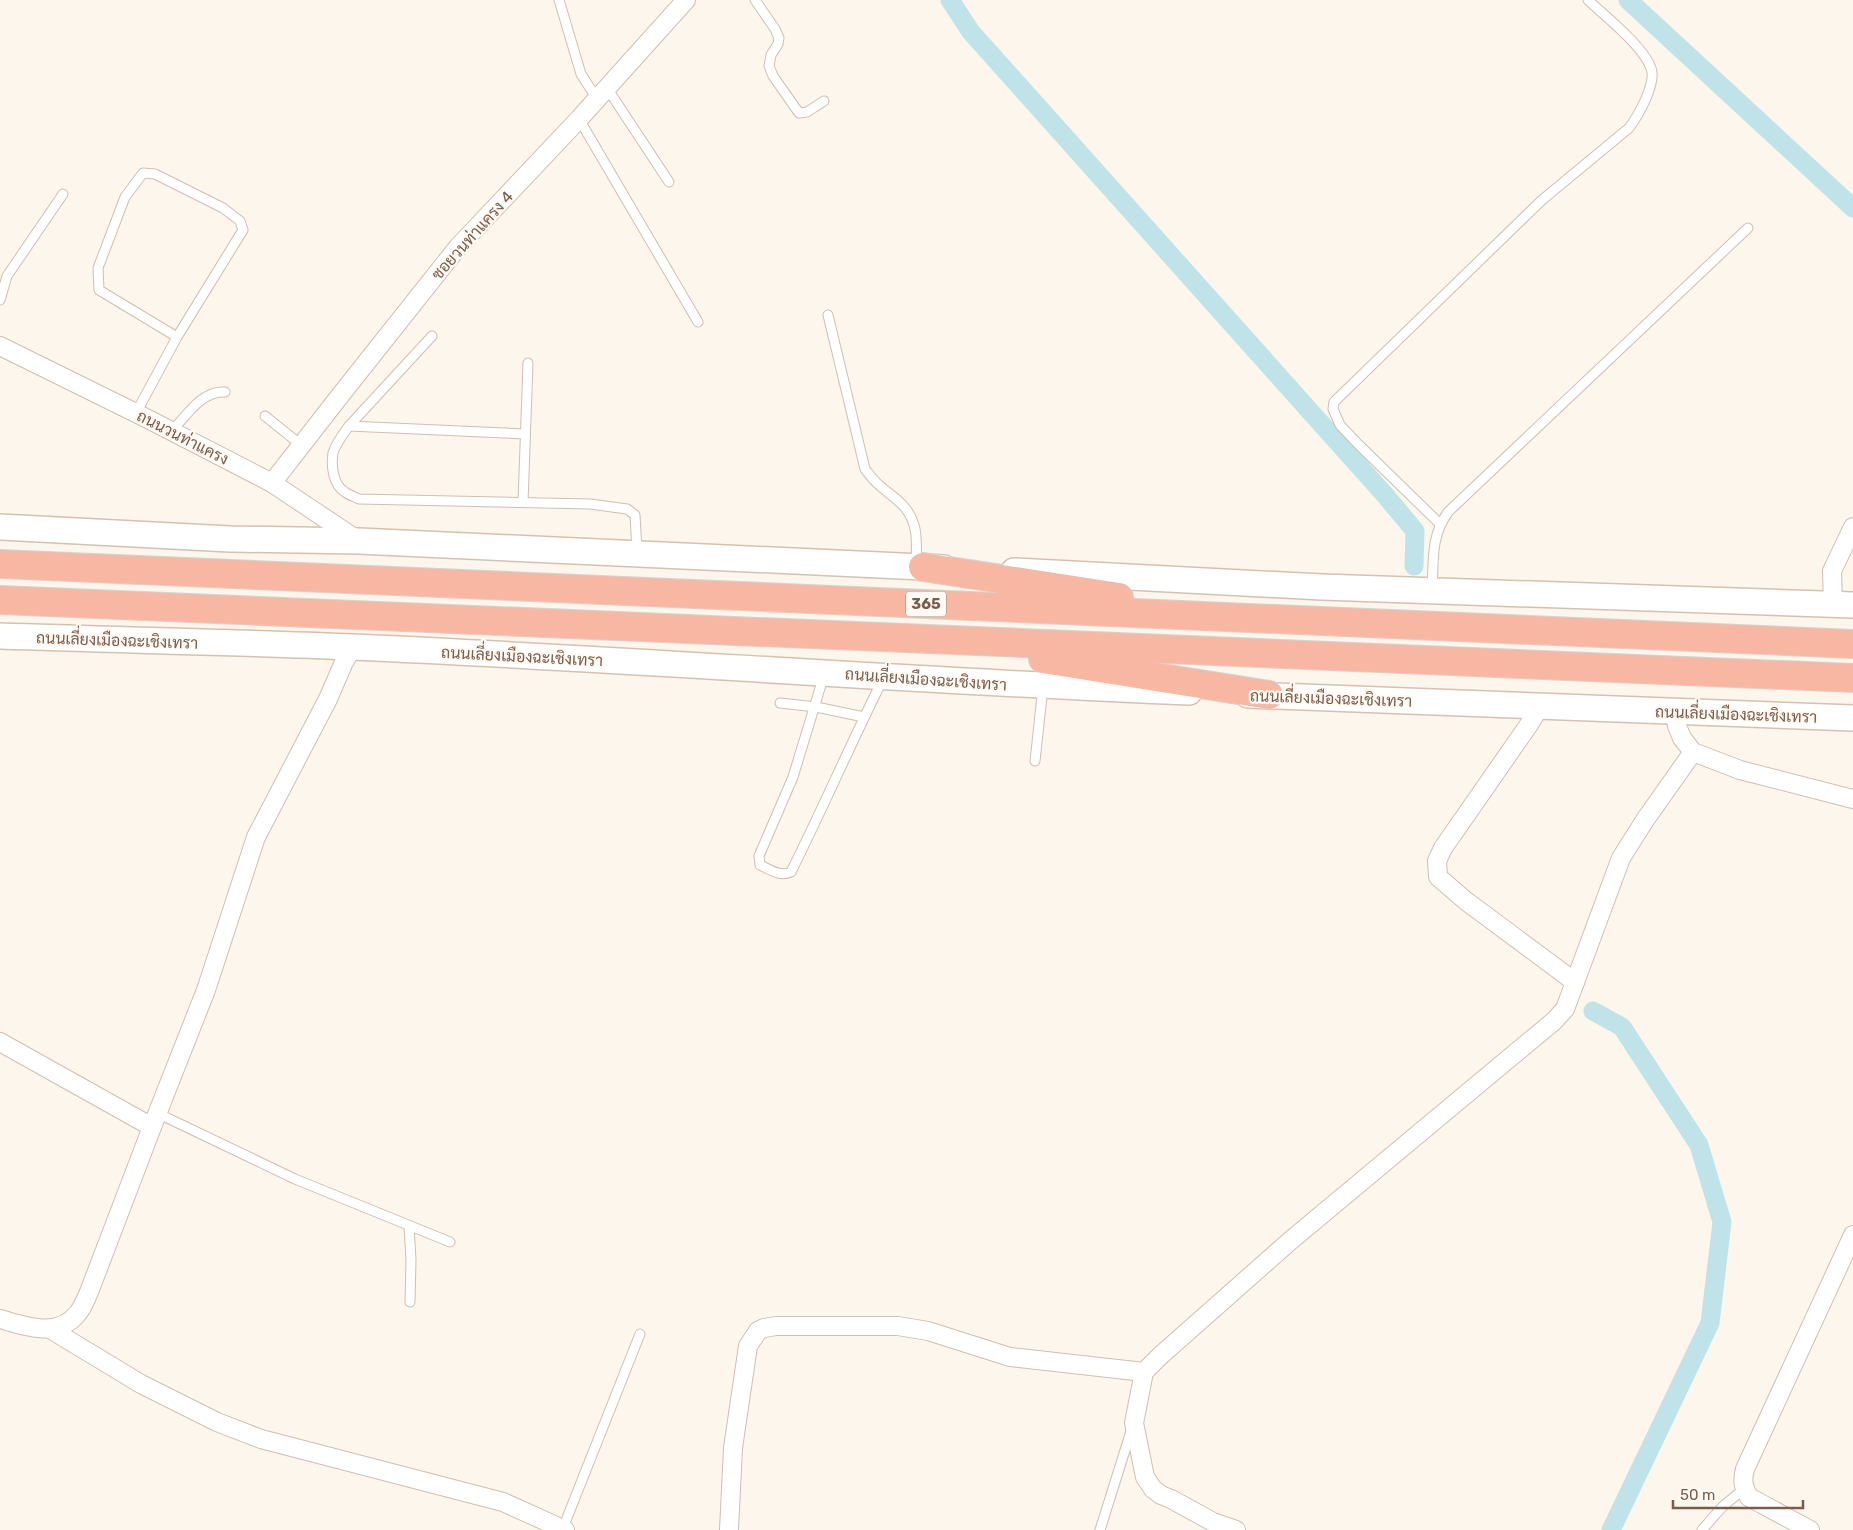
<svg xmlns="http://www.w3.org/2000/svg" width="1853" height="1530" font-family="Rubik,Sarabun,sans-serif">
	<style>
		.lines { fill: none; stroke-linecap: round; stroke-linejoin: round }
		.canal { stroke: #bfe3e8; stroke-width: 19 }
		.lane-casing { stroke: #d1beb0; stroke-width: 11 }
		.street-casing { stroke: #d1beb0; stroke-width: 20 }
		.secondary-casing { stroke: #d6c0b0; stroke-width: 28 }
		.highway-casing { stroke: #dad1cd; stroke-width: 30 }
		.lane { stroke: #fff; stroke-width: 9 }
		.street { stroke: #fff; stroke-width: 18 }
		.secondary { stroke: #fff; stroke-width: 25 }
		.highway { stroke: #f7b7a3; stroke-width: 28 }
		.labels { text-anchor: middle; stroke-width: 4.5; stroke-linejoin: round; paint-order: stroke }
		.shield { fill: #fffaf3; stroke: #a28b7f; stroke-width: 1 }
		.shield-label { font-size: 15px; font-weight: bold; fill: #7a5c4d }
		.street-label { font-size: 16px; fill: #7a5c4d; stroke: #fffaf3 }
	</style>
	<rect width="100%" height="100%" fill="#fdf6ec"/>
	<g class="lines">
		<g class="canal">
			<path d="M950,0L971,32L1385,495L1415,531L1414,566"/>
			<path d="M1628,0L1853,208"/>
			<path d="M1593,1011L1622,1027L1699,1145L1722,1222L1710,1323L1611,1530"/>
		</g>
		<defs>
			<g id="lane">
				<path d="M559,0L581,74L597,99"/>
				<path d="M755,0L775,29L779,38L778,44L771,55L769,66L773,76L799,113L807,112L824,101"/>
				<path d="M607,88L669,182"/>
				<path d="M579,119L698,322"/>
				<path d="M0,300L7,276L63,194"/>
				<path d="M828,315L865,469C869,474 873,480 878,484C893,498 908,504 914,525C918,537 916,553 916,565"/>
				<path d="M432,336L349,426C343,434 336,443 333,453C331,466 333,485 345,492C349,495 355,497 359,499L590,504L627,509L635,515L637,551"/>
				<path d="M136,413L177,337L243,230L240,221L223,208L155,174L143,173L125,197L98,268L99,290L177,337"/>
				<path d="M265,416L301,445"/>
				<path d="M349,426L525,434"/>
				<path d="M172,431C186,416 202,390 225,392"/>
				<path d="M523,502L528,363"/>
				<path d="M1440,524L1358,444L1340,425L1333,409L1334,402L1542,200L1629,128C1638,116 1657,83 1651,68C1643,46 1606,17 1588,0"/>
				<path d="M1432,590C1434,561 1430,538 1448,512L1748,228"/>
				<path d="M824,675L793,777L759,856L760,865C771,870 780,877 791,872C823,808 851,743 883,679"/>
				<path d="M780,703L816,707L864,717"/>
				<path d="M1035,761L1043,687"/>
				<path d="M157,1113L295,1179L450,1242"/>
				<path d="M409,1226L411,1260L410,1302"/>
				<path d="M563,1528L640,1334"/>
				<path d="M1100,1530L1132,1428"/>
				<path d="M1702,1530L1723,1506L1744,1489"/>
			</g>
			<g id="street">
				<path d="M0,346L146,418L272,483L359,541"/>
				<path d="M272,483L339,397L458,247L579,119L686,0"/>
				<path d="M1833,604L1832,571L1853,527"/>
				<path d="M1540,706L1528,726L1443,848L1437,861L1438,877L1466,901L1575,982"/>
				<path d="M1677,712V726L1682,738L1693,752L1740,770L1853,799"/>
				<path d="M0,1042L152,1127"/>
				<path d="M0,1319C25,1326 58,1339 78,1313C83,1307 86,1299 89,1292L152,1127L206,990L256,837L328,699L344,662L353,647"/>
				<path d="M50,1329L141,1384L217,1422L261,1439L503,1502L565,1530"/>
				<path d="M729,1530L733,1448L748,1346L758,1331L764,1328L776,1326H898L928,1331L1010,1357L1144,1372"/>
				<path d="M1236,1530L1213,1522L1171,1499L1161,1495L1153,1489L1145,1477L1134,1423L1144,1372L1160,1356L1290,1241L1554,1021L1565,1009L1621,858L1645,820L1693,752"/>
				<path d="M1810,1530L1749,1497C1743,1487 1742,1480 1745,1469L1853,1235"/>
			</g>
			<g id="secondary">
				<path d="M0,527L230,539L359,541L944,568"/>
				<path d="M1014,571L1322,587L1853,605"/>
				<path d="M0,636C118,640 235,642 353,647C631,659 910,681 1189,692"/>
				<path d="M1248,695L1853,718"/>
			</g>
			<g id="highway">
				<path d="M0,564L1853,644"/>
				<path d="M923,567L1119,597"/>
				<path d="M0,600L1853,678"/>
				<path d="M1043,659L1269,695"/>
			</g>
		</defs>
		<use href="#lane" class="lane-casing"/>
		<use href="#street" class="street-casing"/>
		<use href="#secondary" class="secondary-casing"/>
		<use href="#highway" class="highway-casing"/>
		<use href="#lane" class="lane"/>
		<use href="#street" class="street"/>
		<use href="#secondary" class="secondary"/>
		<use href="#highway" class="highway"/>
	</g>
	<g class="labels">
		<rect class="shield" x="906" y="591.5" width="40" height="25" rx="4"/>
		<g class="shield-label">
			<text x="926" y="609">365</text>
		</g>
		<g class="street-label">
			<text transform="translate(472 235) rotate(-48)" y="6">ซอยวนท่าแครง 4</text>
			<text transform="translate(183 437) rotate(27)" y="6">ถนนวนท่าแครง</text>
			<text transform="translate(117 640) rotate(2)" y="6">ถนนเลี่ยงเมืองฉะเชิงเทรา</text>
			<text transform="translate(522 656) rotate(3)" y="6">ถนนเลี่ยงเมืองฉะเชิงเทรา</text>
			<text transform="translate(926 679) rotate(4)" y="6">ถนนเลี่ยงเมืองฉะเชิงเทรา</text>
			<text transform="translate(1331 698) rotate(2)" y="6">ถนนเลี่ยงเมืองฉะเชิงเทรา</text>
			<text transform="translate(1736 714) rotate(2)" y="6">ถนนเลี่ยงเมืองฉะเชิงเทรา</text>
		</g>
	</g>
	<path d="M1673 1500v8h130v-8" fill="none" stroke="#7a5c4d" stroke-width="2.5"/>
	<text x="1680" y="1500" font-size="15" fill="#7a5c4d" stroke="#fffaf3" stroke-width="4" paint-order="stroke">50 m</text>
</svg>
